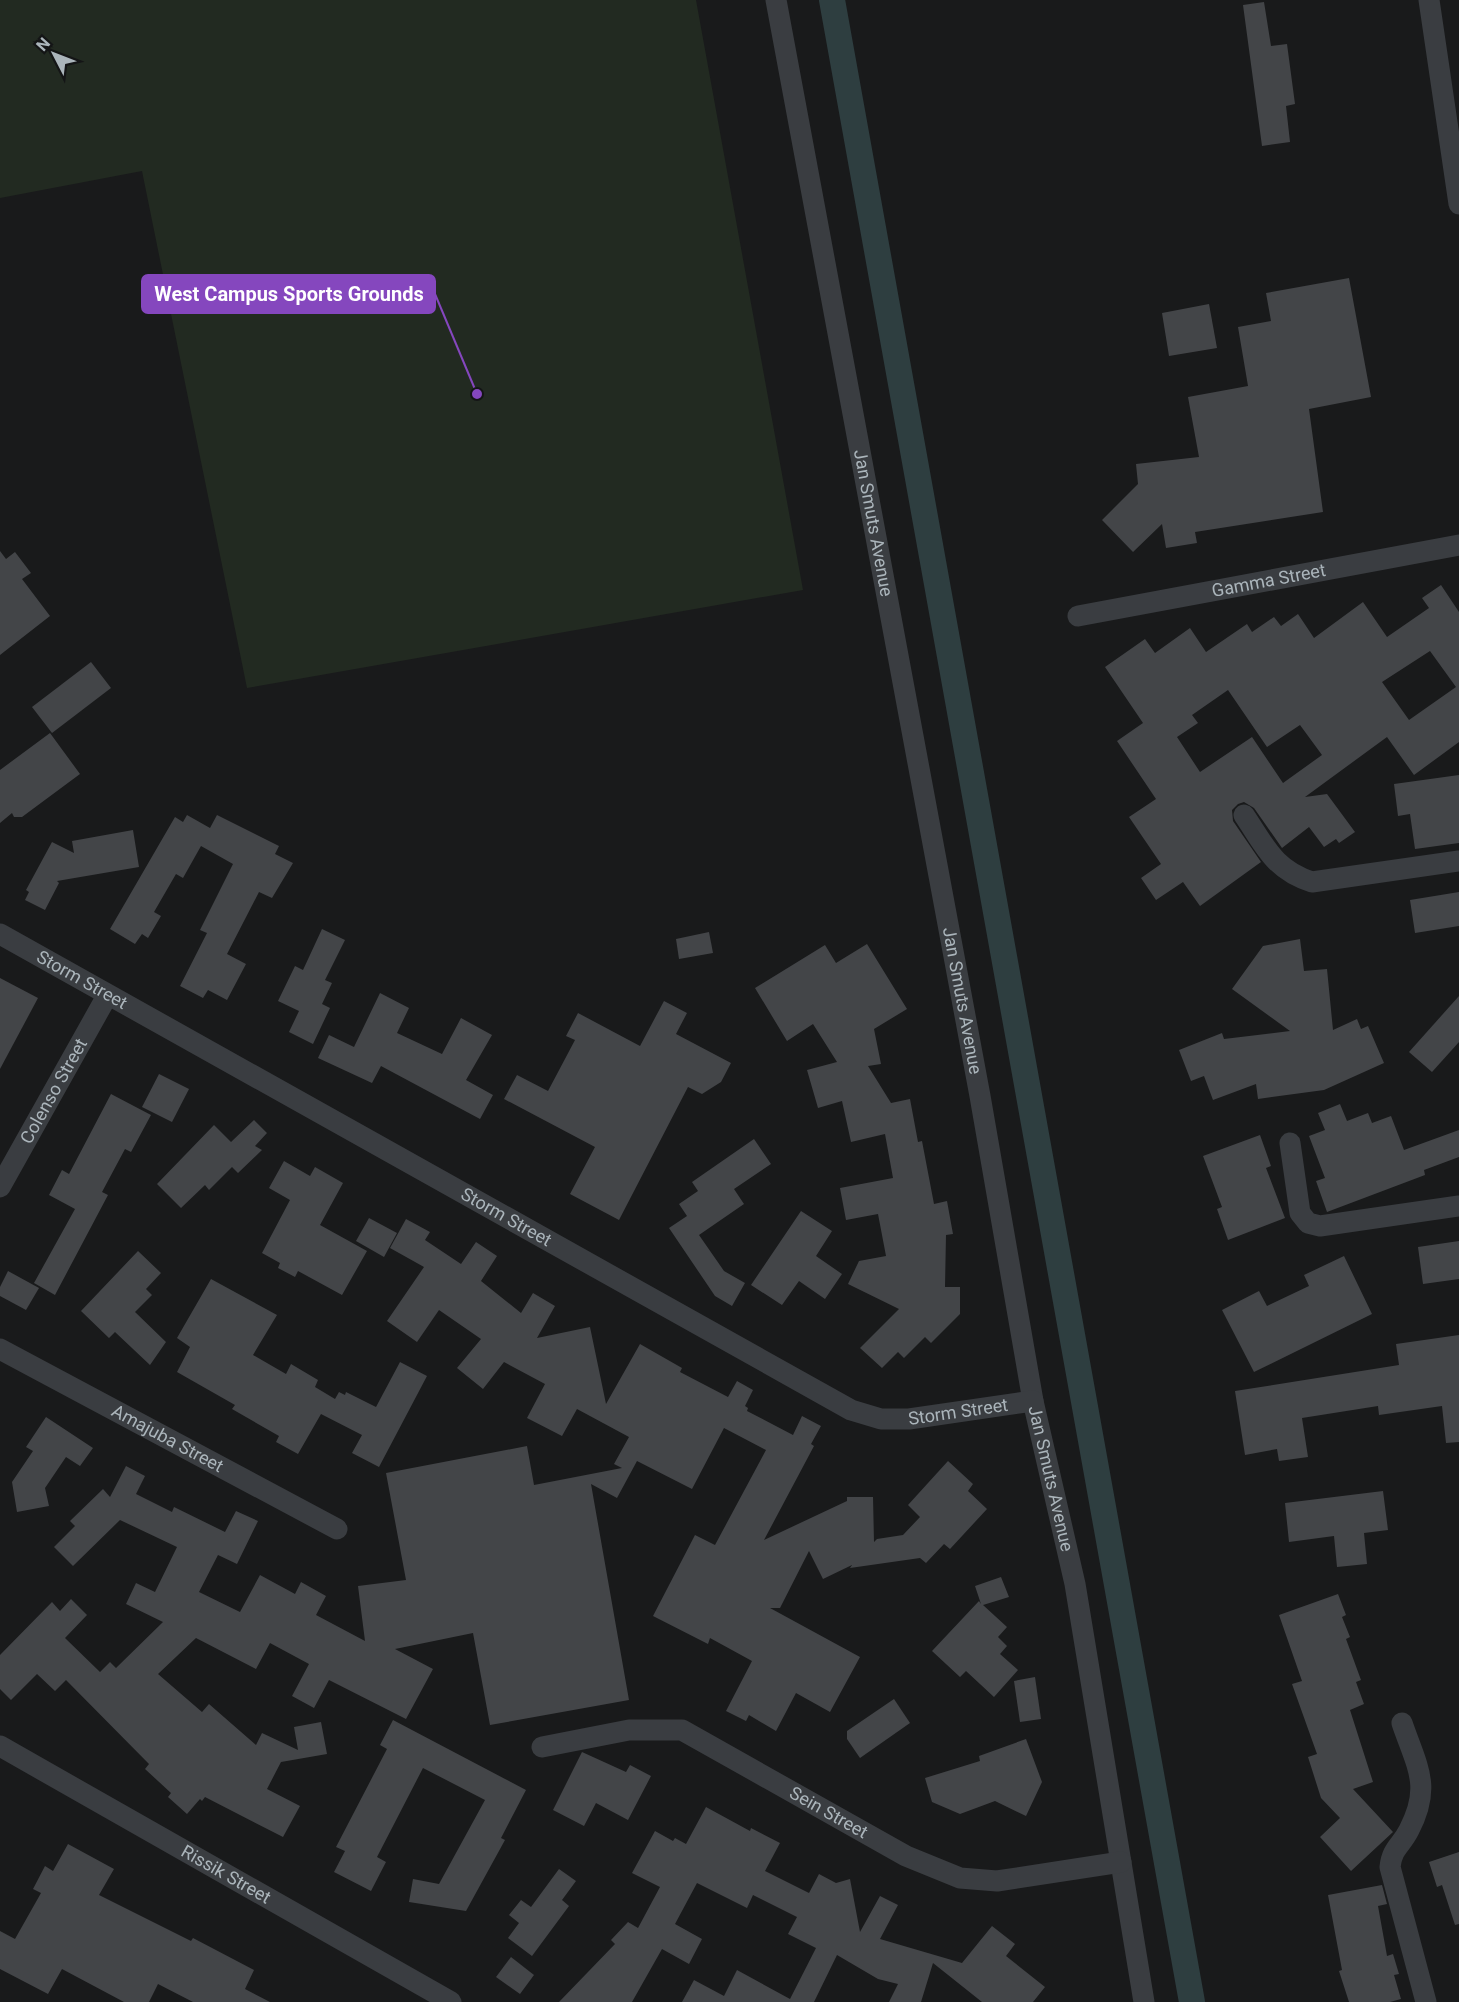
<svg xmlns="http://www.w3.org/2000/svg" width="1459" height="2002" font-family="Roboto,sans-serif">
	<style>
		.green { fill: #222a21 }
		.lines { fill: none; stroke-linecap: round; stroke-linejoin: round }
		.canal { stroke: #2e3e40; stroke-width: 26 }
		.building { fill: #434548; fill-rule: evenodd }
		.minor { stroke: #3a3d41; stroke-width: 21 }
		.labels { text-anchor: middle; stroke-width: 6; stroke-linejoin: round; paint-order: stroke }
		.street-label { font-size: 18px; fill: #abb5bb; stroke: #141516 }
		.leader { fill: none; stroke: #8547be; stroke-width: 2 }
		.callout-dot { fill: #8547be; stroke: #141516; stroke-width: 2 }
		.callout { fill: #8547be; stroke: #8547be; stroke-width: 2 }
		.callout-label { font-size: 20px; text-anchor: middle; font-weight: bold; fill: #fff }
	</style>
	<rect width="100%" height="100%" fill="#191a1b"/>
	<path class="green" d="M0,0H696L803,590L247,688L142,171L0,198Z"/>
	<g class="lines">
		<path class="canal" d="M832,0L1192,2002"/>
	</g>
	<g class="building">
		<path d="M1264,2L1271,46L1287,44L1295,104L1286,106L1290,142L1262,146L1243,5Z"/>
		<path d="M1349,278L1371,397L1309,409L1323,512L1195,532L1197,543L1166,548L1162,524L1133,552L1102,520L1138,484L1136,464L1199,457L1188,397L1248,386L1238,327L1271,321L1266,293Z"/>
		<path d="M1209,304L1217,348L1169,356L1162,313Z"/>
		<path d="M0,551L6,559L15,552L31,573L22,579L50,616L0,655Z"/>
		<path d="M1441,585L1459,612V742L1414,775L1387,737L1305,797L1327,794L1355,832L1339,843L1336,839L1324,847L1309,827L1282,848L1254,808L1244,802L1238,804L1232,810L1233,821L1261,862L1200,906L1183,882L1156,900L1141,878L1161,864L1129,817L1156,799L1117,741L1143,723L1105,667L1145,639L1155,653L1190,628L1206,652L1247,624L1252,632L1274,617L1281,626L1298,614L1314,638L1363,602L1387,637L1429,608L1422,598ZM1430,651L1456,687L1409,720L1382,682ZM1228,690L1267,747L1300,725L1322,755L1283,783L1252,737L1200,772L1177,737L1198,723L1192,715Z"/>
		<path d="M91,662L111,688L52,733L32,707Z"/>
		<path d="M50,733L80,774L22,817H14L12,813L0,823V770Z"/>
		<path d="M1459,775V843L1415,849L1410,814L1398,816L1394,784Z"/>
		<path d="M187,815L210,828L217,815L279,846L275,854L293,863L272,898L259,892L227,954L246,964L227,1000L208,990L203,998L180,986L207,933L200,930L233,864L201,846L183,878L176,874L154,912L161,916L148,938L142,934L135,944L110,929L175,817L183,822Z"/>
		<path d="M133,830L139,867L57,881L59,883L45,910L25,900L29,892L26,890L52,842L74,853L72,841Z"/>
		<path d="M1459,892V926L1415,933L1410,900Z"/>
		<path d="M322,929L345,940L325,980L332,983L322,1004L330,1008L313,1044L289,1032L299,1011L278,1001L295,966L303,970Z"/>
		<path d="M709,932L713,953L679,959L676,939Z"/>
		<path d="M1300,939L1304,971L1327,969L1333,1030L1357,1019L1361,1029L1368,1026L1384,1063L1324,1090L1258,1099L1256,1084L1213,1100L1204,1076L1191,1081L1179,1050L1222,1033L1224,1039L1290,1031L1232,989L1263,946Z"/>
		<path d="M867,944L907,1009L874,1029L881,1064L868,1066L891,1103L910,1099L918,1142L922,1141L934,1204L947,1201L953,1234L946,1235L945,1287H960V1314L931,1343L925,1337L904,1358L898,1352L882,1368L860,1348L899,1309L848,1284L859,1261L886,1256L878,1214L846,1220L840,1188L893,1178L885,1134L851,1142L842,1101L818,1108L807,1070L837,1062L813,1024L787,1041L755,988L825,945L836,963Z"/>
		<path d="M0,978L38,998L0,1069Z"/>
		<path d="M380,993L409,1008L397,1033L442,1054L461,1018L492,1035L466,1080L493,1095L480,1119L381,1066L372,1083L318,1058L329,1035L354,1047Z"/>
		<path d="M1459,996V1042L1432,1072L1409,1052Z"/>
		<path d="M664,1001L687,1013L676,1034L731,1063L721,1082L702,1094L688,1087L619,1220L570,1194L595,1147L504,1099L517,1075L548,1091L575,1040L566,1036L578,1013L640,1046Z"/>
		<path d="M159,1074L189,1089L172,1122L142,1107Z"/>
		<path d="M111,1094L151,1115L131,1152L125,1149L102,1192L108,1195L55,1295L34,1283L75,1209L49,1195L62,1170L69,1174Z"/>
		<path d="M1340,1104L1347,1121L1368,1113L1372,1123L1391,1116L1404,1150L1459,1130V1157L1424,1170L1425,1175L1327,1212L1316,1181L1325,1178L1309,1136L1325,1130L1318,1113Z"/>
		<path d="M254,1120L267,1133L255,1146L262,1150L238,1173L232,1167L209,1190L205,1185L181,1208L157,1184L214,1125L231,1142Z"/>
		<path d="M1260,1135L1271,1166L1266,1168L1285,1218L1228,1240L1217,1209L1222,1207L1203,1156Z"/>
		<path d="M754,1139L771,1164L734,1189L744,1204L699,1235L724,1271L745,1283L732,1306L715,1296L669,1228L687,1216L679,1204L698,1191L692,1182Z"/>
		<path d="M284,1161L310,1176L315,1167L343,1183L320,1225L367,1251L342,1295L298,1271L295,1277L278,1268L280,1263L262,1253L290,1200L269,1188Z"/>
		<path d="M801,1211L832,1231L816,1256L842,1274L825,1299L799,1281L782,1305L751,1285Z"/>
		<path d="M369,1218L397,1233L384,1257L356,1241Z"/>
		<path d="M406,1219L430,1232L425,1240L461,1264L476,1242L497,1256L481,1281L521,1313L533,1293L555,1306L537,1338L590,1327L606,1404L640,1344L682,1368L680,1372L728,1397L737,1381L753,1390L745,1406L748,1408L747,1411L793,1435L802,1416L821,1426L811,1444L814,1446L764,1540L847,1501V1497H873L874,1542L877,1539L903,1535L920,1517L908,1505L948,1461L973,1484L968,1491L987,1509L950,1549L944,1544L926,1563L920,1558L850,1568L852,1565L823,1579L809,1551L780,1608H770L860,1657L830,1712L796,1693L776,1731L749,1715L746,1721L726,1711L752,1661L710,1638L708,1644L653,1616L695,1535L715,1545L766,1450L724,1428L692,1489L637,1461L617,1498L591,1484L629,1700L490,1725L473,1633L395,1649L433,1669L406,1719L329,1680L314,1708L292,1696L309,1664L270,1643L256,1669L196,1638L158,1674L202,1712L209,1704L256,1745L262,1733L298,1750L294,1727L321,1722L327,1754L281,1762L267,1789L300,1806L283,1837L205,1797L202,1801L200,1799L187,1814L168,1797L171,1793L145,1769L149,1764L66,1680L55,1691L37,1674L11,1700L0,1689V1655L52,1602L60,1611L71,1599L87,1615L65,1638L100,1672L110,1662L116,1668L163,1622L126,1604L136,1583L155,1592L177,1547L120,1520L73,1566L54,1547L75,1526L70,1521L103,1489L110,1497L126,1466L145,1476L136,1494L172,1512L174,1507L225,1532L236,1511L258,1521L237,1564L218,1555L199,1592L240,1612L260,1575L295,1594L301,1582L326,1596L316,1615L365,1641L358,1586L406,1580L386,1473L527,1446L534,1485L622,1468L614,1464L629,1437L577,1409L562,1436L527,1418L545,1384L504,1362L483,1389L457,1368L481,1339L439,1310L417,1342L387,1321L424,1267L390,1248Z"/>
		<path d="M1459,1241V1279L1423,1284L1418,1247Z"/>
		<path d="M138,1251L161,1273L146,1289L152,1295L135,1312L166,1342L150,1365L115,1332L109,1338L81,1311Z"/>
		<path d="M1344,1256L1372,1314L1254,1372L1222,1310L1259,1291L1267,1306L1309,1286L1304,1275Z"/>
		<path d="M8,1271L39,1288L26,1310L0,1296V1287Z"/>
		<path d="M211,1279L277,1315L253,1355L286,1374L291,1364L318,1380L315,1387L335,1399L339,1392L345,1395L346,1392L376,1407L400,1362L427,1376L379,1467L352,1453L362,1435L321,1414L298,1454L276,1442L279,1436L232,1409L235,1405L177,1372L190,1347L177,1338Z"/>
		<path d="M1459,1335V1442L1446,1443L1442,1406L1379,1415L1378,1406L1302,1418L1308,1457L1279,1461L1277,1449L1245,1455L1235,1391L1399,1365L1396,1344Z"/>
		<path d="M46,1417L93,1448L80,1466L66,1457L45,1488L49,1506L17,1512L12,1482L33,1451L26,1447Z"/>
		<path d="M1383,1491L1388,1530L1364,1533L1367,1564L1337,1567L1334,1536L1289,1542L1285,1503Z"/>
		<path d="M1001,1577L1009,1597L983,1605L1007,1627L998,1637L1007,1646L1000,1654L1018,1670L994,1697L966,1671L960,1677L932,1651L979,1601L981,1604L975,1586Z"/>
		<path d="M1338,1594L1346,1615L1342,1617L1350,1637L1346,1639L1361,1680L1356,1682L1364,1704L1350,1710L1373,1782L1353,1789L1393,1832L1351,1871L1320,1837L1340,1818L1321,1798L1308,1757L1317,1754L1292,1684L1302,1681L1279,1615Z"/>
		<path d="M1035,1677L1041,1719L1020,1722L1014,1681Z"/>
		<path d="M894,1699L910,1723L860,1758L847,1739V1731Z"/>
		<path d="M393,1720L526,1790L501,1838L505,1840L466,1911L409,1902L413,1879L439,1884L485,1800L423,1768L377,1857L386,1862L371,1891L334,1872L345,1851L336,1847L387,1749L380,1745Z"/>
		<path d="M1026,1739L1042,1782L1026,1816L995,1801L960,1814L932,1802L925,1778L980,1761L979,1756Z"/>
		<path d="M582,1752L626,1772L630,1765L651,1776L628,1820L596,1803L584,1826L553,1810Z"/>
		<path d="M706,1807L750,1831L751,1828L780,1843L765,1871L809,1893L819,1874L836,1883L850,1879L860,1932L880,1896L898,1905L880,1939L962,1963L992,1926L1015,1944L1006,1956L1045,1987L1033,2002H982L933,1963L921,2002H889L898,1984L878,1979L837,1955L814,2002H682L694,1980L724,1996L737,1970L790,1999L816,1948L788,1934L797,1917L753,1895L747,1908L697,1883L675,1924L702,1939L689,1964L662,1949L632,2002H559L615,1944L611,1940L628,1922L638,1928L660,1887L632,1873L655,1831L673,1841L675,1838L686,1844Z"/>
		<path d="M68,1844L114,1869L99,1895L191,1941L193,1938L254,1970L245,1989L270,2002H193L158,1984L149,2002H124L62,1969L48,1994L0,1969V1931L15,1939L41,1893L33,1889L45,1866L53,1871Z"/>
		<path d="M1459,1852V1924L1455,1925L1442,1885L1437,1887L1429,1862Z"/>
		<path d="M559,1869L576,1881L562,1900L569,1906L532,1956L508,1938L519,1923L509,1915L521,1900L531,1907Z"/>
		<path d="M1382,1885L1387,1904L1378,1906L1387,1956L1393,1954L1399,1974L1394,1975L1401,1999L1390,2002H1349L1339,1971L1342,1970L1328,1895Z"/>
		<path d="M511,1957L534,1975L520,1994L496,1977Z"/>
	</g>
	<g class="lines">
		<g class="minor">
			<path id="s1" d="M776,0L980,1096L1033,1401L1075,1584L1144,2002"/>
			<path d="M1429,0L1459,204"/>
			<path id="s2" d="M1078,616L1459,545"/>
			<path d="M1244,815C1265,846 1274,870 1312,882L1459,861"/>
			<path id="s3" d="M0,934L851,1410L881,1419H909L1033,1401"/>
			<path d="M1290,1143L1300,1213L1308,1223L1320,1226L1459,1206"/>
			<path id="s4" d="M0,1187L107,996"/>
			<path id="s5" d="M0,1349L337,1529"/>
			<path d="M1402,1723C1417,1767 1432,1786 1409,1830C1401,1846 1392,1848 1390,1867L1426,2002"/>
			<path id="s6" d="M0,1746L451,2002"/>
			<path id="s7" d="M542,1747L629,1730H682L906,1856L960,1878L997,1881L1121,1862"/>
		</g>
	</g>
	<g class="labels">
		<g class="street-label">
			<text dy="6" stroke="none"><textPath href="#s1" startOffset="532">Jan Smuts Avenue</textPath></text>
			<text dy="6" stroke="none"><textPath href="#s2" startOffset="194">Gamma Street</textPath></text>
			<text dy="6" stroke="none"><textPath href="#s3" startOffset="94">Storm Street</textPath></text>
			<text dy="6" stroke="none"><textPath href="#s1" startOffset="1018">Jan Smuts Avenue</textPath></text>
			<text dy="6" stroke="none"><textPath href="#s4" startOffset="110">Colenso Street</textPath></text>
			<text dy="6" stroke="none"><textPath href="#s3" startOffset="580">Storm Street</textPath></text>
			<text dy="6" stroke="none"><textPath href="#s3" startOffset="1084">Storm Street</textPath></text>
			<text dy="6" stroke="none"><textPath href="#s5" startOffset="190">Amajuba Street</textPath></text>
			<text dy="6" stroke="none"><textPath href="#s1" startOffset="1504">Jan Smuts Avenue</textPath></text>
			<text dy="6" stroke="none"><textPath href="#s7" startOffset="310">Sein Street</textPath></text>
			<text dy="6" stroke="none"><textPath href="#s6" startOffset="260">Rissik Street</textPath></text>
		</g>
	</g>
	<path class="leader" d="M477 394L435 294"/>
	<circle class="callout-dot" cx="477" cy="394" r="6"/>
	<rect class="callout" x="142" y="275" width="293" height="38" rx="6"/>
	<g class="callout-label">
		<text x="289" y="301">West Campus Sports Grounds</text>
	</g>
	<g transform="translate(54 54) rotate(312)" stroke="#141516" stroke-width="4.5" paint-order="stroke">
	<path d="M0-4.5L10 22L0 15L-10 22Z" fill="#abb5bb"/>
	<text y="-9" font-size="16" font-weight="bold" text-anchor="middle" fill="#abb5bb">N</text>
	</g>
</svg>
